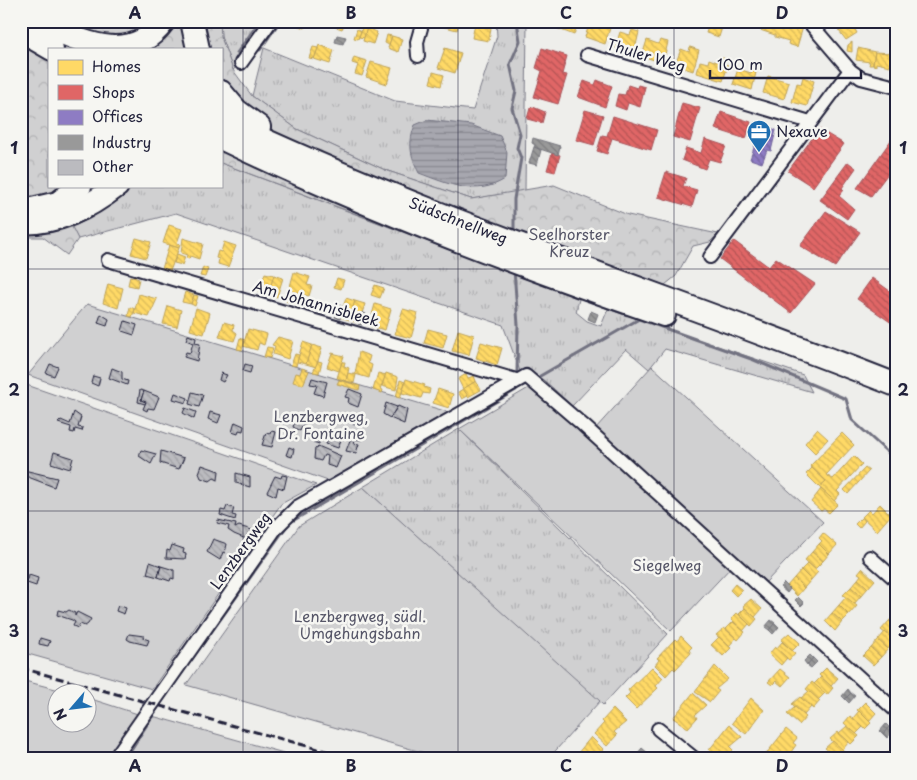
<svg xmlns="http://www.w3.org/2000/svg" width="917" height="780" font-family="'Playpen Sans',sans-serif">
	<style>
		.grass { fill: url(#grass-tufts); stroke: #797986 }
		.forest { fill: url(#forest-crowns); stroke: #797986 }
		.green { fill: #d0d0d1; stroke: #797986 }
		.water { fill: url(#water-rules); stroke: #727281 }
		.homes { fill: url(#homes-back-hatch); stroke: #bda259 }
		.shops { fill: url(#shops-back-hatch); stroke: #a75259 }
		.offices { fill: url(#offices-back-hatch); stroke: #6e619a }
		.industry { fill: url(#industry-back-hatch); stroke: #75757d }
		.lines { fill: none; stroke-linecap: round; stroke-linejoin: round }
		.stream { stroke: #727281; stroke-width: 3 }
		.building { fill: url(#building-back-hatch); stroke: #22223b }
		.street-casing { stroke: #22223b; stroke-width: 16 }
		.highway-casing { stroke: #22223b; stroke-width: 26 }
		.street { stroke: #f6f6f2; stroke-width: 12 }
		.highway { stroke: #f6f6f2; stroke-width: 22 }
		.rail { stroke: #22223b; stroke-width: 3; stroke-dasharray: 8 4; stroke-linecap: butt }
		.grid { fill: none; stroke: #22223b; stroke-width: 1; stroke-opacity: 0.55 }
		.labels { text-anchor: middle; stroke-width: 5; stroke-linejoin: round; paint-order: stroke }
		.street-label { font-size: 15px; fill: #22223b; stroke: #f6f6f2 }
		.poi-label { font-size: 15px; fill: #22223b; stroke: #f6f6f2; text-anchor: start }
		.park-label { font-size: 15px; fill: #565668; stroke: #f6f6f2 }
		.neatline { fill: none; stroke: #22223b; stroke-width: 2 }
		.grid-label { font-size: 16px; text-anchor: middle; font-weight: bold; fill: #22223b }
	</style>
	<defs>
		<pattern id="grass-tufts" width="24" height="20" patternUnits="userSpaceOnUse" patternTransform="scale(1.25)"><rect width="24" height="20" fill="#d0d0d1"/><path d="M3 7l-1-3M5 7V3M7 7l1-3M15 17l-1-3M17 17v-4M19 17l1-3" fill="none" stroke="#b2b2b4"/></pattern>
		<pattern id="forest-crowns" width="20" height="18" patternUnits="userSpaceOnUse" patternTransform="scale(1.25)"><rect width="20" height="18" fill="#d0d0d1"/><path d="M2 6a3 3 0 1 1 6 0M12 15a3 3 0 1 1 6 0" fill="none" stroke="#b2b2b4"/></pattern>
		<pattern id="water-rules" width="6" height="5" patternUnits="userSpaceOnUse" patternTransform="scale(1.25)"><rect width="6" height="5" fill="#a7a7af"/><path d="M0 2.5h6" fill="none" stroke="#888890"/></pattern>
		<pattern id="homes-back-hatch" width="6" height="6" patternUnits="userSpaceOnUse" patternTransform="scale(1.25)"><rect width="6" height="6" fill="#ffd966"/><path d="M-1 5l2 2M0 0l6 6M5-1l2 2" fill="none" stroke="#daba59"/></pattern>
		<pattern id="shops-back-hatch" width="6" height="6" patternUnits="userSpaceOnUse" patternTransform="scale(1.25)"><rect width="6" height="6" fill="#e06666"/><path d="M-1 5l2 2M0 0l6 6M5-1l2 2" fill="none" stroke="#b55455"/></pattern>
		<pattern id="offices-back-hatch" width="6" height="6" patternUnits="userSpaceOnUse" patternTransform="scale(1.25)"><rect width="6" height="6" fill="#8e7cc3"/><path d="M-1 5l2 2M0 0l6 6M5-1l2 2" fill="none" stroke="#7465a0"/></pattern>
		<pattern id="industry-back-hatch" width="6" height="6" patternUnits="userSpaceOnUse" patternTransform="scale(1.25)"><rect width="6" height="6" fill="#999"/><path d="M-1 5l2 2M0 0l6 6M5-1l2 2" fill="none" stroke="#7c7c7e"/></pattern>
		<pattern id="building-back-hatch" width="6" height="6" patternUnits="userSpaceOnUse" patternTransform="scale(1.25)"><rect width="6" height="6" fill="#bbbbbf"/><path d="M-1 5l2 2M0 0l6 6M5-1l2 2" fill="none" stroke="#a0a0a5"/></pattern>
	</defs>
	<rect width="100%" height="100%" fill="#eeeeeb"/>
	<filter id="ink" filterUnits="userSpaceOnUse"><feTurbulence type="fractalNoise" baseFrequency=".02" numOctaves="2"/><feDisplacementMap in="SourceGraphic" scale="10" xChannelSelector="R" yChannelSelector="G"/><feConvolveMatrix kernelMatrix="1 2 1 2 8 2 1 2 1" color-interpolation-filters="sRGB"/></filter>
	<g filter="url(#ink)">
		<g class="grass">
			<path d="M220,21H271L241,63L233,70L221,37Z"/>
			<path d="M496,21H527L525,191L471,199L385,170L297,129L252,96L264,48L395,101L473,110L497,36Z"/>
			<path d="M221,163L579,299L576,312L587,321L601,326L608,309L803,375L812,392L665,349L649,369L626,349L572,406C559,395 538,369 520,371L503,325L176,213L78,239L71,227L91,218L135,186H221Z"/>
			<path d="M459,429L668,634L603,705L363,487Z"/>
		</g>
		<path class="forest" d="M21,21H220L221,37L233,70L252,96L297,129L385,170L471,199L554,185L628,215L718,234L710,242L693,246L676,276L627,316L221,163V49H49V186H135L91,218L72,227L78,239L67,255L43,237H21Z"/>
		<g class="green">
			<path d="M87,304L448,412L328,481L28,375Z"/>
			<path d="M652,366L823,522L766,582L595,429Z"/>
			<path d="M21,383L316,485L281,504L152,689L21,652Z"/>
			<path d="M532,386L733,565L671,631L459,429Z"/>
			<path d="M363,487L600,701L548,759H446L186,685L299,526Z"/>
			<path d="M21,680L67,692H58V722H88V698L147,717H156L305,759H21Z"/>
		</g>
		<path class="water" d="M427,120L471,125L500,136L507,152L505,179C477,197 448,184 419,173C410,155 408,143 415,125Z"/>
		<g class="homes">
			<path d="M293,21H309L305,28L293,24Z"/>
			<path d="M331,21H346L342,29L330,25Z"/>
			<path d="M364,21H369L364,38L359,37Z"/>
			<path d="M438,21H459L457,30L437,25Z"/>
			<path d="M558,21H578L574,35L556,28Z"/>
			<path d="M583,21L597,24L600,21L605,23L603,26L610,28L605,44L585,37L588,28L582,26Z"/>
			<path d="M710,21H724L719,37L706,33Z"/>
			<path d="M739,21H788L803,27L797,47L788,44L789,41L775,37V35L760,30V28Z"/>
			<path d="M844,21L852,24L857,33L846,40L836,27Z"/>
			<path d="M475,24L491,28L489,41L472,38Z"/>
			<path d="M367,28L377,32L373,44L363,41Z"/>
			<path d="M357,29L361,31L358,39L354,38Z"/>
			<path d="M632,30L639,32L634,54L615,48L620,32L630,35Z"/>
			<path d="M387,35L392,36L389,45L385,43Z"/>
			<path d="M392,36L402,39L398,52L388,48Z"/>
			<path d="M647,40L658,44L660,40L668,42L663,63L642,56Z"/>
			<path d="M852,42V52L847,51L848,45Z"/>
			<path d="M319,45L334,50L330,64L314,59Z"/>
			<path d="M313,47L318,48L314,59L309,58Z"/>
			<path d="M690,47L699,50L693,71L675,65L681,49L689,52Z"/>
			<path d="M445,48L461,53L455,73L438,68Z"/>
			<path d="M858,48L875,52L873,65H869L870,62L856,60Z"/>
			<path d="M875,52L892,53L890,66L876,63V66L873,65Z"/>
			<path d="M354,57L360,59L358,65L352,63Z"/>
			<path d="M719,57L726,59L724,64L728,65L723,81L697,73L700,61L708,63L709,59L717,62Z"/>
			<path d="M360,59L367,61L362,76L355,74Z"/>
			<path d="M371,62L392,68L387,84L366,77Z"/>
			<path d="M753,66L757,68L752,90L733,84L738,69L751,73Z"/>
			<path d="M433,72L444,75L441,86L430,83Z"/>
			<path d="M768,76L789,82L784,99L763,93Z"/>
			<path d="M803,77L814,81L807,106L792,102L797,83L801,84Z"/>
			<path d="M169,225L182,229L177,243L180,244L179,248L163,243Z"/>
			<path d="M136,238L151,242L146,258L131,254Z"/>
			<path d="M183,238L203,244L199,259L190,256L189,259L186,258L187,255L181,253Z"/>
			<path d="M224,242L236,246L228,267L218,264L219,259L216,258L218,251L221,252Z"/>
			<path d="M169,245L179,248L170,271L162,269Z"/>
			<path d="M177,254L185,257L182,265L174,263Z"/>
			<path d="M203,267L208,269L205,277L200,276Z"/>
			<path d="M294,272L310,277L307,285L312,286L309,296L289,290Z"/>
			<path d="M265,273L274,275L268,295L259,291Z"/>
			<path d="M274,275L283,278L277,297L268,295Z"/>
			<path d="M130,276L139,279L137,287L128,285Z"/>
			<path d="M337,278L344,280L341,289L334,287Z"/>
			<path d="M108,284L123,288L118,308L103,303Z"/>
			<path d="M375,285L384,288L380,298L371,295Z"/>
			<path d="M185,292L194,295L191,304L182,302Z"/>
			<path d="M289,292L297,294L295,303L286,301Z"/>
			<path d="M139,294L157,299L149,317L134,313Z"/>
			<path d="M194,295L198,296L195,306L191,304Z"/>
			<path d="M346,298L355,301L349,320L340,317Z"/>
			<path d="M355,301L365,304L359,323L349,320Z"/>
			<path d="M375,304L391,309L385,330L369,326Z"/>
			<path d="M168,306L181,310L177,327L163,324Z"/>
			<path d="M130,307L135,309L132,317L128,316Z"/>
			<path d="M196,308L210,313L204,334L190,330Z"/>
			<path d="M403,309L418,313L411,338L395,334Z"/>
			<path d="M224,322L234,325L233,330L237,333L234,341L219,337Z"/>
			<path d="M248,329L267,334L264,345L259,343L257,350L243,346Z"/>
			<path d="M428,329L447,334L443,348L424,343Z"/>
			<path d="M458,330L474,335L469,355L452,351Z"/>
			<path d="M278,337L293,341L288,359L273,354L275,346L272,345Z"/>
			<path d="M240,338L245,340L242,350L237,349Z"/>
			<path d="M303,342L312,345L306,364L297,362Z"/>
			<path d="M481,342L502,348L497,365L476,358Z"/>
			<path d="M312,345L322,348L316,367L306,364Z"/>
			<path d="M267,347L273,348L270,358L264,357Z"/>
			<path d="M359,352L370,356L368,363L372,365L369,378L355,374Z"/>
			<path d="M332,353L344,356L339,371L327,367Z"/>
			<path d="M295,354L299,355L296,366L291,365Z"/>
			<path d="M318,361L322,362L319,373L313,372Z"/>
			<path d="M342,362H345L344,366L349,368L346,381L337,378Z"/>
			<path d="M302,368L309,371L303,385L293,382L296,373L300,374Z"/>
			<path d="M348,373L356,375L354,383L346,381Z"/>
			<path d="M378,373L386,375L380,389L383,390L382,393L373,390Z"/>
			<path d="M386,373L398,377L396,390L382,386Z"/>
			<path d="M466,374L468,378L474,376L476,381L463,389L458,379Z"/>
			<path d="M406,379L425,385L424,387L430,389L429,394L423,393L421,398L402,393Z"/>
			<path d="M339,380L360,386L359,390L337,384Z"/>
			<path d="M400,380L405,382L400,398L396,397Z"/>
			<path d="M476,381L481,390L468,397L463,389Z"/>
			<path d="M438,389L453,394L449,408L433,403Z"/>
			<path d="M463,389L468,396L462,399L458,392Z"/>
			<path d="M817,429L828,439L815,453L805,443Z"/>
			<path d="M842,433L854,445L826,475L833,479L854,456L862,464L837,491L840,494L834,501L819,487L826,481L810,466Z"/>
			<path d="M812,468L826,481L819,487L806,474Z"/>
			<path d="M865,468L869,471L848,494L844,490Z"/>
			<path d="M821,489L838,504L829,513L824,509L821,511L811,502Z"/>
			<path d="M880,504L891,515L877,531L862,517L869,510L872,513Z"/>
			<path d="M862,517L865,521L859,528L855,524Z"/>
			<path d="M823,533L837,545L829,554L819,544L822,541L819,538Z"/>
			<path d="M819,544L829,554L823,561L812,552Z"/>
			<path d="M812,552L823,561L815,569L805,560Z"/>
			<path d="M808,563L818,572L811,580L801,570Z"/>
			<path d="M862,568L875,580L868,588L858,579L861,575L858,573Z"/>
			<path d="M801,570L811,580L804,588L794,578Z"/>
			<path d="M794,578L804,588L797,596L787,586Z"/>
			<path d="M858,579L868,588L861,596L851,587Z"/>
			<path d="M735,584L742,590L736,596L730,590Z"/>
			<path d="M851,587L861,596L854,604L843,595Z"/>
			<path d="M846,597L857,606L849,615L839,605Z"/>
			<path d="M751,599L762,609L755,617L743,606Z"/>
			<path d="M839,605L849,615L842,622L832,613Z"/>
			<path d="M745,608L757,619L751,626L739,614Z"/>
			<path d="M737,613L749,624L743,631L731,619Z"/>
			<path d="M832,613L842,622L835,631L825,621Z"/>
			<path d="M896,614V628L889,621Z"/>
			<path d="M889,621L896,628V635L892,639L881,630Z"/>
			<path d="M733,622L745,632L738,640L726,629Z"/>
			<path d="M724,628L736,638L729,646L716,635Z"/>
			<path d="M885,632L895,641L888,649L878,640Z"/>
			<path d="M789,633L800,643L792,651L781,640Z"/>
			<path d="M681,636L692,647L689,650L691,653L675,670L673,668L666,676L655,665L659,660L657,658L675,639L677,641Z"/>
			<path d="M719,637L731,648L723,656L711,645Z"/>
			<path d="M878,640L888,649L881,657L871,648Z"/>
			<path d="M782,642L795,653L789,660L776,649Z"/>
			<path d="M775,647L787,658L781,665L769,654Z"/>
			<path d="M871,648L881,657L873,665L863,656Z"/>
			<path d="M715,666L728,679L716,689L719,691L710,702L695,692Z"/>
			<path d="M652,667L663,678L656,686L658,688L636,709L625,698L630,693L628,690Z"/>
			<path d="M826,668L838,678L831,686L819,675Z"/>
			<path d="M780,669L790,677L782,686L776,681L772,685L768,682Z"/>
			<path d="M821,677L833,688L827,695L814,684Z"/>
			<path d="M812,682L825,693L818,700L806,689Z"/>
			<path d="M809,691L820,701L813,709L801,698Z"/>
			<path d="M693,693L706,705L695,715L697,718L688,728L673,718Z"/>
			<path d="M800,697L811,707L804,715L792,704Z"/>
			<path d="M751,698L764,710L746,734L732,723Z"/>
			<path d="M865,702L876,713L869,721L857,710Z"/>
			<path d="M795,707L806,717L799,725L787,714Z"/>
			<path d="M613,709L626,722L614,732L617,735L607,746L594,734L604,723L602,721Z"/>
			<path d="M859,711L871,723L865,729L853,718Z"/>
			<path d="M850,716L863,727L856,734L844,723Z"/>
			<path d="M729,725L742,737L730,747L733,750L725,759H722L709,750Z"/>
			<path d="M847,726L859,736L851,744L839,733Z"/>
			<path d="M786,729L797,738L793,743L796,745L786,759H771L766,754Z"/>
			<path d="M838,732L849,742L842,750L830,739Z"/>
			<path d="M591,737L604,750L596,759H573Z"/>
			<path d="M833,741L844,751L838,759L825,748Z"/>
			<path d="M888,751L896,758V759L882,758Z"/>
		</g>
		<g class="shops">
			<path d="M542,48L567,56L562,74L567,75L558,104L534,97L542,71L536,68Z"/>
			<path d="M597,80L612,86L605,107L578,97L584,81L595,85Z"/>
			<path d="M628,85L637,88L638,85L645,87L640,107L628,103L626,110L615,106L618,94L625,95Z"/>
			<path d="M682,103L700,108L690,142L673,137Z"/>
			<path d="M533,107L545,112L542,123L527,119L530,108Z"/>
			<path d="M585,110L603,115L594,145L576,140Z"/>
			<path d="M721,112L751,122L746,139L715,129Z"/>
			<path d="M613,116L657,130L651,150L612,138L607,154L597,151L602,135L607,136Z"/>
			<path d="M819,129L844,144L813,187L788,171Z"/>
			<path d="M896,133V163L871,196L857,188Z"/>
			<path d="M705,139L726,146L720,162L709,159L705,169L682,160L686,148L701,153Z"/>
			<path d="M552,153L560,155L555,172L547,170Z"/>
			<path d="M848,162L856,168L842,188L844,190L839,196L854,209L847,219L820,200Z"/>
			<path d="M666,172L686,178L683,186L697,190L692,207L658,197Z"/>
			<path d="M826,211L860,232L835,267L800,246Z"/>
			<path d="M734,241L769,267L776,258L815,284L791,313L720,259Z"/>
			<path d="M872,278L894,294L896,291V326L857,299Z"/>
		</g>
		<path class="offices" d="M762,125L776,130L771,151L767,150L762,163L750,159Z"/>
		<g class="industry">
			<path d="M400,21L409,23L407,28L399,25Z"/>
			<path d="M337,35L346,37L343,44L335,42Z"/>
			<path d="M533,138L560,146L558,155L534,147L535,145L532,143Z"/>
			<path d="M534,147L541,150L537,165L529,163Z"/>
			<path d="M339,305L343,307L340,319L335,317Z"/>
			<path d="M591,311L598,314L595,322L588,319Z"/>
			<path d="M362,312L366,314L362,325L358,324Z"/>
			<path d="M784,583L790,589L787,593L780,587Z"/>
			<path d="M798,597L804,603L801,606L795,600Z"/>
			<path d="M771,620L775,623L769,630L765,627Z"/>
			<path d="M775,623L779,627L773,634L769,630Z"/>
			<path d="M810,655L813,658L807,665L804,661Z"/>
			<path d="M813,658L817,662L811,668L807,665Z"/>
			<path d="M848,689L851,693L845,699L842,696Z"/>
			<path d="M851,693L855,696L849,703L845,699Z"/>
			<path d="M886,724L889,727L883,734L880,731Z"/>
			<path d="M889,727L893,731L887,738L883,734Z"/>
			<path d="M642,748L649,754L644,759H633Z"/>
		</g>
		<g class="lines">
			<g class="stream">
				<path d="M260,50L280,21"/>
				<path d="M237,53L260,21"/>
				<path d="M514,234V199L521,158L517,148L520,134L512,108L516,91L510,64L520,41L517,21"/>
				<path d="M514,270L518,325L517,371"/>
				<path d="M540,376L639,319L754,360L846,399L852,420L896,460"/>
				<path d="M516,389L524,385"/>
				<path d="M125,759L162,701L289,523L516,390V387"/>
			</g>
		</g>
		<g class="building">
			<path d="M101,314L109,319L107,326L98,323Z"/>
			<path d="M125,321L137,325L134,335L122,331Z"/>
			<path d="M188,335L196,338L195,343L200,344L197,361L184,357L186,352L190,353L193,343L186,340Z"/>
			<path d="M50,364L58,367L54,376L46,373Z"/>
			<path d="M245,364L252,366L250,373L243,371Z"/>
			<path d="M112,368L122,372V379L128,381L127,385L109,378Z"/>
			<path d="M221,373L227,375L223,382L219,380Z"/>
			<path d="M93,376L100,378L98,386L91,383Z"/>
			<path d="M312,378L327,382L323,396L314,393L317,385L310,384Z"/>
			<path d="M349,389L362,394L358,407L348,403L349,398L345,397Z"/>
			<path d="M140,390L144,391L141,400L146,402L145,404L138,402Z"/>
			<path d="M144,391L159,397L154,409L148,408L147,411L143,409L146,402L141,400Z"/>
			<path d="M192,392L203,395L199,407L189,404Z"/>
			<path d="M175,393L188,398L186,403L173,399Z"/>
			<path d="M386,403L397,407L390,418L383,414Z"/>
			<path d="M398,406L407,410L404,424L390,418Z"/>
			<path d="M185,408L196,412L194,419L183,413Z"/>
			<path d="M74,412L81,417L78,427L83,428L82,431L75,429L74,433L70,432L71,427L58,423L61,420L70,424Z"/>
			<path d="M210,412L221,415L218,423L208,419Z"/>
			<path d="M354,415L358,416L355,425L351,423Z"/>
			<path d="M297,416L306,419L300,431L293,427Z"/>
			<path d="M235,422L244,426L243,431L239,430L238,434L232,432Z"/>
			<path d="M271,431L276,432L272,447L262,445L266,433L270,434Z"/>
			<path d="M315,431L326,434V437L319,436V444L313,442Z"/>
			<path d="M334,431L342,437L338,448L326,444L328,439L331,440Z"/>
			<path d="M353,432L364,436L362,440L355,439L354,443L359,444L356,453L346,451Z"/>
			<path d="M318,446L341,456L336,468L327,465L328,456L324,455L321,461L314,459L315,448L317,449Z"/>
			<path d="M289,447L294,449L292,457L286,455Z"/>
			<path d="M141,450L156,454L151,464L139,456Z"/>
			<path d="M161,451L184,458L179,469L160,463Z"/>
			<path d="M54,452L73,458L70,469L51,463Z"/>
			<path d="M202,465L219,471L218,480L214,478L210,481L201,478L199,473Z"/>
			<path d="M24,470L57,478L54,487L23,475Z"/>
			<path d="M236,473L250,477V487L236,483Z"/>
			<path d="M282,475L287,476L284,489L278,487L276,496L267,492L275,476L281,478Z"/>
			<path d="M227,506L234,508L232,515L236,516L235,520L220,515L221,510L225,511Z"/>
			<path d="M218,520L236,524L235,528L239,526L255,531L251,541L234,534L228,530L229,526L217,523Z"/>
			<path d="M213,539L227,544L225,553L223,552L220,560L207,552Z"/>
			<path d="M172,545L184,549L183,553L186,554L185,559L166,558L167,550L170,551Z"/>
			<path d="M150,562L161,566L158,577L147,574Z"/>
			<path d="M161,566L174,570V579L171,578L170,581L158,577Z"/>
			<path d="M29,575L38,578L36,586L21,581V577L28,579Z"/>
			<path d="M118,605L126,608L124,614L116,611Z"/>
			<path d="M58,610L66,612L69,610L75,613V616L77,612L91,619L88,624L85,626L80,624L78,628L73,626L75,622L72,620L57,615Z"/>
			<path d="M129,634L144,636L143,638L149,640L147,645L130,641L127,639Z"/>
			<path d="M40,638L50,641L48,646L39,644Z"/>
			<path d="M21,721L26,723L22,739H21Z"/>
		</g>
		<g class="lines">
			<defs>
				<g id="street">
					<path d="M808,21L850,70L861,78L896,87"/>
					<path d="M587,55L810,122"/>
					<path d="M418,56L417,42L423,21"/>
					<path d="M241,63L271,21"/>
					<path d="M710,257L850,70"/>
					<path d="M108,260L516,380"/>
					<path d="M870,557L896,580"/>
					<path d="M658,729L695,759"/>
					<path d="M114,759L276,528L297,507L526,376L583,425L896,711"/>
				</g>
				<g id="highway">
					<path d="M192,21L198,49"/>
					<path d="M39,23C80,40 130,68 164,21"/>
					<path d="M21,31L52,49"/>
					<path d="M221,92L237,111L259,127"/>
					<path d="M221,120C440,224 671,296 896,385"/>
					<path d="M221,138C364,207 514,264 664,315"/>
					<path d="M28,210L58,203L80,186"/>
					<path d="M21,223C59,223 87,209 117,186"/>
				</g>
			</defs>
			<use href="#street" class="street-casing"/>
			<use href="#highway" class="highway-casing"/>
			<use href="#street" class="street"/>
			<use href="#highway" class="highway"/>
			<path class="rail" d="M21,668L355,759"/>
		</g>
	</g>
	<path class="grid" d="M243,21V759M458,21V759M674,21V759M21,269H896M21,511H896"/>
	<defs>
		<symbol id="office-pin" viewBox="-11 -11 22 30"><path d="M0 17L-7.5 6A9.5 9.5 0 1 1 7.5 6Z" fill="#1f6fb2" stroke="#f6f6f2"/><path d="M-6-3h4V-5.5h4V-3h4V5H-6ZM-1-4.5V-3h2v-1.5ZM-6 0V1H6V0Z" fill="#fff"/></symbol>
	</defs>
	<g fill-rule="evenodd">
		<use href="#office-pin" x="745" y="118" width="28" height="38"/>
	</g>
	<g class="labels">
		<g class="street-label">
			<text transform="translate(646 56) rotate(17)" y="5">Thuler Weg</text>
			<text transform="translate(458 221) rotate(21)" y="5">Südschnellweg</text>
			<text transform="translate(316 304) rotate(16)" y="5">Am Johannisbleek</text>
			<text transform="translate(241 551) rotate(-54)" y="5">Lenzbergweg</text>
		</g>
		<g class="poi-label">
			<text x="776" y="137">Nexave</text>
		</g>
		<g class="park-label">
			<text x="569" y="240">Seelhorster<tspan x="569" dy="17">Kreuz</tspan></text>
			<text x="321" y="422">Lenzbergweg,<tspan x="321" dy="17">Dr. Fontaine</tspan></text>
			<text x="667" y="571">Siegelweg</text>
			<text x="360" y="622">Lenzbergweg, südl.<tspan x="360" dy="17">Umgehungsbahn</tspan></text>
		</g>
	</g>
	<rect width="917" height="780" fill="none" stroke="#f6f6f2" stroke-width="55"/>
	<rect x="48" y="48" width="175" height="140" fill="#f6f6f2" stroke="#a1a1a9"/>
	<rect x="58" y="60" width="25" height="15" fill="#ffd966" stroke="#a1a1a9"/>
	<text x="92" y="72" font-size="15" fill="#22223b">Homes</text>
	<rect x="58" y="85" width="25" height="15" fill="#e06666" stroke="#a1a1a9"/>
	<text x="92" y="98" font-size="15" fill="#22223b">Shops</text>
	<rect x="58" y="110" width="25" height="15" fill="#8e7cc3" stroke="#a1a1a9"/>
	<text x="92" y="122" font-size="15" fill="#22223b">Offices</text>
	<rect x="58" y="135" width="25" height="15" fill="#999999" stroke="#a1a1a9"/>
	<text x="92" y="148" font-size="15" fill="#22223b">Industry</text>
	<rect x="58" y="160" width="25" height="15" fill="#bbbbbf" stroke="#a1a1a9"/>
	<text x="92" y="172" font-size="15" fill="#22223b">Other</text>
	<g transform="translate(72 708) rotate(242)"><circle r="24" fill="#f6f6f2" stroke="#a1a1a9"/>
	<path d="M0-4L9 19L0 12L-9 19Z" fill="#1f6fb2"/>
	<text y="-8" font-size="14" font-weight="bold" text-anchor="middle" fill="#22223b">N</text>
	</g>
	<path d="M710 70v8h151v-8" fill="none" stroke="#22223b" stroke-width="2.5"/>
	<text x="717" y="70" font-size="15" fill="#22223b" stroke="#f6f6f2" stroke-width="4" paint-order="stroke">100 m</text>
	<rect x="28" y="28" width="862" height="724" class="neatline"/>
	<g class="grid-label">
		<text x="135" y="19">A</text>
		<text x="351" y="19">B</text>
		<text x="566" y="19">C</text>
		<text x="782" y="19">D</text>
		<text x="14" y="154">1</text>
		<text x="903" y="154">1</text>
		<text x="14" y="396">2</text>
		<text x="903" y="396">2</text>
		<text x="14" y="637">3</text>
		<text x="903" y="637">3</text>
		<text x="135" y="772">A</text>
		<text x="351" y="772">B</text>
		<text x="566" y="772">C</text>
		<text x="782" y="772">D</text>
	</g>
</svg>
